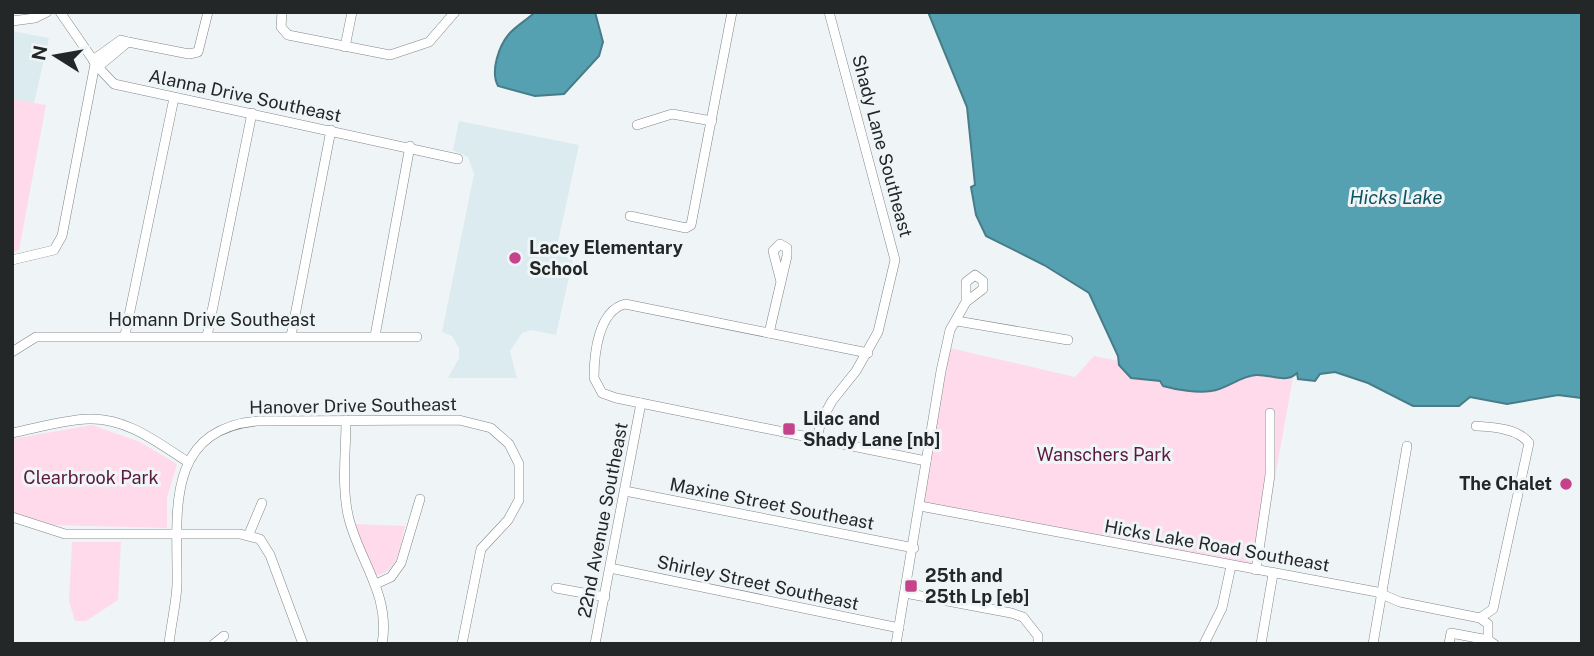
<svg xmlns="http://www.w3.org/2000/svg" width="1594" height="656" font-family="'Public Sans',sans-serif">
	<style>
		.built { fill: #dcebef }
		.green { fill: #fedaea }
		.water { fill: #56a1b1; stroke: #477c88; stroke-width: 2 }
		.lines { fill: none; stroke-linecap: round; stroke-linejoin: round }
		.minor-casing { stroke: #808687; stroke-width: 10 }
		.minor { stroke: #fff; stroke-width: 9 }
		.poi-dot { fill: #c5438b; stroke: #eff5f7; stroke-width: 2.5 }
		.labels { text-anchor: middle; stroke-width: 6; stroke-linejoin: round; paint-order: stroke }
		.street-label { font-size: 18px; fill: #242727; stroke: #eff5f7 }
		.poi-label { font-size: 18px; font-weight: bold; fill: #242727; stroke: #eff5f7; text-anchor: start }
		.park-label { font-size: 18px; fill: #5c183e; stroke: #eff5f7 }
		.water-label { font-size: 19px; font-style: italic; fill: #11525f; stroke: #eff5f7 }
	</style>
	<rect width="100%" height="100%" fill="#eff5f7"/>
	<g class="built">
		<path d="M12,31L49,38L34,103L12,99Z"/>
		<path d="M459,121L579,145L558,242L576,246L556,335L531,330L522,333L510,351L517,378H448L459,358V348L452,336L442,332L474,174L468,157L453,150Z"/>
	</g>
	<g class="green">
		<path d="M12,99L46,105L19,250L12,253Z"/>
		<path d="M950,348L1075,377L1094,356L1119,361V365L1131,378L1213,391L1255,375L1293,377L1259,567L922,502Z"/>
		<path d="M92,425L140,442L177,464L167,498V528L49,525L12,514V439Z"/>
		<path d="M355,524L405,526C401,543 398,575 375,575Z"/>
		<path d="M72,542H121L118,600L86,621H75L69,601Z"/>
	</g>
	<g class="water">
		<path d="M535,12H595L603,42L599,56L564,94L535,96L498,86C490,71 499,46 509,34C517,25 527,20 535,12Z"/>
		<path d="M928,12H1582V398L1558,395L1507,404L1470,397L1459,406H1413L1368,383L1335,372L1320,374L1315,381L1298,379L1297,373C1286,384 1270,374 1256,375C1240,376 1227,389 1211,391C1197,393 1177,390 1163,386L1160,381L1131,378L1119,365L1118,356L1089,293L1044,265L986,236L976,215L971,187L975,185L967,107Z"/>
	</g>
	<g class="lines">
		<defs>
			<g id="minor">
				<path d="M60,12L98,67L114,84L458,159"/>
				<path d="M282,12L281,27L288,35L390,55L429,42L455,12"/>
				<path d="M12,21L35,18L47,12"/>
				<path d="M128,42L189,54L198,52L208,12"/>
				<path d="M345,47L352,12"/>
				<path d="M93,60L121,40L128,42L98,67"/>
				<path d="M637,125L672,114L712,121"/>
				<path d="M630,216L686,228L691,225L732,12"/>
				<path d="M12,260L54,250L62,236L95,64"/>
				<path d="M957,321L1068,340"/>
				<path d="M769,333L787,256V248L780,244L773,251L781,282"/>
				<path d="M125,335L174,98"/>
				<path d="M207,336L252,113"/>
				<path d="M291,336L331,130"/>
				<path d="M375,336L410,146"/>
				<path d="M12,352L36,337H417"/>
				<path d="M868,353L625,304C598,311 594,355 594,378L602,393L616,398L926,461"/>
				<path d="M346,420C346,452 341,488 349,519C360,562 391,596 382,644"/>
				<path d="M1476,426C1492,427 1518,428 1529,443L1493,609L1480,618"/>
				<path d="M12,433C37,428 63,420 88,419C126,417 158,443 188,462"/>
				<path d="M817,438L821,421L832,401L856,371L878,332L895,260L829,12"/>
				<path d="M625,491L914,548"/>
				<path d="M920,506L1377,592L1400,602L1480,618L1488,624V640"/>
				<path d="M12,517L65,534H240L260,539L270,555L303,644"/>
				<path d="M249,534L262,503"/>
				<path d="M610,568L899,628"/>
				<path d="M1256,570L1270,475V413"/>
				<path d="M376,584L391,577L401,563L420,499"/>
				<path d="M556,588L605,597"/>
				<path d="M905,593L1011,613L1023,617L1038,636V644"/>
				<path d="M169,644C171,624 176,605 177,585C178,516 163,430 257,421L459,420L491,428L509,444L519,464V500L508,520L481,549L462,644"/>
				<path d="M214,644L224,636"/>
				<path d="M595,644L641,403"/>
				<path d="M896,644L941,371L950,330L966,302L983,289V281L975,275L966,282V302"/>
				<path d="M1204,644L1222,608L1231,566"/>
				<path d="M1261,644L1273,574"/>
				<path d="M1373,644L1407,446"/>
				<path d="M1449,644L1451,633L1488,640L1494,644"/>
			</g>
		</defs>
		<use href="#minor" class="minor-casing"/>
		<use href="#minor" class="minor"/>
	</g>
	<g class="poi-dot">
		<circle cx="515" cy="258" r="7"/>
		<rect x="782" y="422" width="14" height="14" rx="3.5"/>
		<circle cx="1566" cy="484" r="7"/>
		<rect x="904" y="579" width="14" height="14" rx="3.5"/>
	</g>
	<g class="labels">
		<g class="street-label">
			<text transform="translate(245 96) rotate(12)" y="6">Alanna Drive Southeast</text>
			<text transform="translate(882 146) rotate(75)" y="6">Shady Lane Southeast</text>
			<text x="212" y="326">Homann Drive Southeast</text>
			<text transform="translate(353 406) rotate(-1)" y="6">Hanover Drive Southeast</text>
			<text transform="translate(772 504) rotate(11)" y="6">Maxine Street Southeast</text>
			<text transform="translate(603 520) rotate(-79)" y="6">22nd Avenue Southeast</text>
			<text transform="translate(1217 546) rotate(10)" y="6">Hicks Lake Road Southeast</text>
			<text transform="translate(758 583) rotate(12)" y="6">Shirley Street Southeast</text>
		</g>
		<g class="poi-label">
			<text x="529" y="254">Lacey Elementary<tspan x="529" dy="21">School</tspan></text>
			<text x="803" y="425">Lilac and<tspan x="803" dy="21">Shady Lane [nb]</tspan></text>
			<text x="1552" y="490" text-anchor="end">The Chalet</text>
			<text x="925" y="582">25th and<tspan x="925" dy="21">25th Lp [eb]</tspan></text>
		</g>
		<g class="park-label">
			<text x="1104" y="461">Wanschers Park</text>
			<text x="91" y="484">Clearbrook Park</text>
		</g>
		<g class="water-label">
			<text x="1396" y="204">Hicks Lake</text>
		</g>
	</g>
	<rect width="1594" height="656" fill="none" stroke="#242727" stroke-width="28"/>
	<g transform="translate(56 56) rotate(281)" stroke="#eff5f7" stroke-width="5" paint-order="stroke">
	<path d="M0-5L12 26L0 18L-12 26Z" fill="#242727"/>
	<text y="-10" font-size="19" font-weight="bold" text-anchor="middle" fill="#242727">N</text>
	</g>
</svg>
